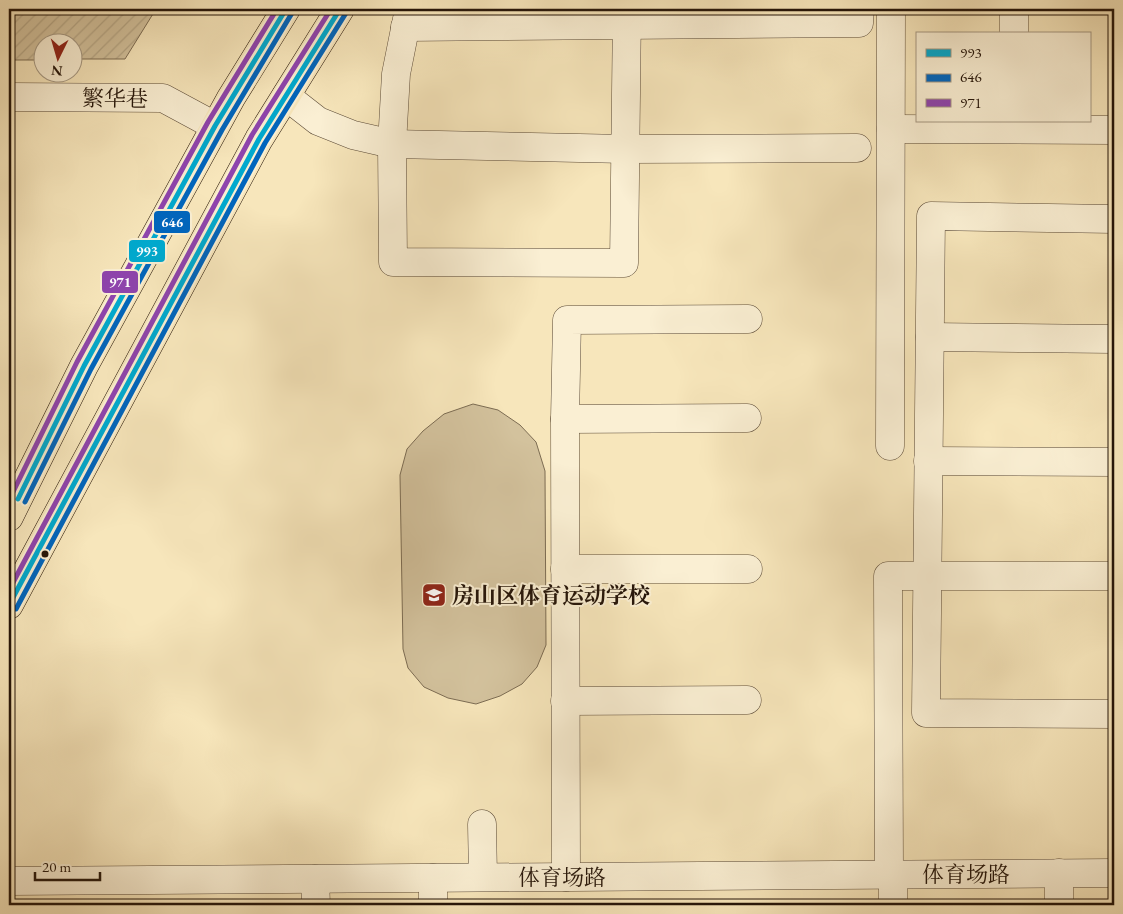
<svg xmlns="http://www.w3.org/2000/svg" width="1123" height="914" font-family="'EB Garamond','Noto Serif SC',serif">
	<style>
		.park { fill: #d3c29d; stroke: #7c6c53 }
		.garden { fill: url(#garden-furrows); stroke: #7c6c53 }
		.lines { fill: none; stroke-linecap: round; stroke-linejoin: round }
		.minor-casing { stroke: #5a4936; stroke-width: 29 }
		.major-casing { stroke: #251509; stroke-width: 29 }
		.minor { stroke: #faefd3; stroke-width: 28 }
		.major { stroke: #f7e6bb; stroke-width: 28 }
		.bus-1-casing { stroke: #faefd3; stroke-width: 9 }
		.bus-2-casing { stroke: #faefd3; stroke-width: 9 }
		.bus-3-casing { stroke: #faefd3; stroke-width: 9 }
		.bus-1 { stroke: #00a9ce; stroke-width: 5 }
		.bus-2 { stroke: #0065bd; stroke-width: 5 }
		.bus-3 { stroke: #8e44ad; stroke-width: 5 }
		.bus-dot { fill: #251509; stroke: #faefd3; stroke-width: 2 }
		.labels { text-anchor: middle; stroke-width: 4; stroke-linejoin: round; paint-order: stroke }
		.street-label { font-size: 22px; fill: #251509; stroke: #faefd3 }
		.poi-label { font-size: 22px; font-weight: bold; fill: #251509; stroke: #faefd3; text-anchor: start }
		.line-badge { stroke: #faefd3; stroke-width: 2 }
		.badge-label { font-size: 14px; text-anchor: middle; font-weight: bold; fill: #fff }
	</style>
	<defs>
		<pattern id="garden-furrows" width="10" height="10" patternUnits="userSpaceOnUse" patternTransform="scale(1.25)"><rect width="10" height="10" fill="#d3c29d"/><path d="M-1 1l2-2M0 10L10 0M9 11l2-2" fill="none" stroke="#b5a686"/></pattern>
	</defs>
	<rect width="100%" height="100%" fill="#f7e6bb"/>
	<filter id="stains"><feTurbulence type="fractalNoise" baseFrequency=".004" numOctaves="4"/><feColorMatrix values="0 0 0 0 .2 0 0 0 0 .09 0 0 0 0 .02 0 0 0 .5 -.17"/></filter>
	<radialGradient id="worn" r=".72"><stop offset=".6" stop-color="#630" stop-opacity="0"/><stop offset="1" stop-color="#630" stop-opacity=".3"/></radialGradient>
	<path class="park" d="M473,404L498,410L520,425L536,442L545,471L546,645L537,667L522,684L500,696L476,704L448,698L424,687L408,668L403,649L400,475L407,449L423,431L444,414Z"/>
	<path class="garden" d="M34,9H156L125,59H73L72,42H42V60H9V12L34,11Z"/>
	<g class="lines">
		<defs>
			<g id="minor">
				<path d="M409,9L396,74L392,144L393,262L624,263L627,9"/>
				<path d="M405,27L859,23L860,9"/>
				<path d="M1014,34V9"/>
				<path d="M286,96L318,121L353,135L392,144L626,149L857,148"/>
				<path d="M9,97L163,98L215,126"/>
				<path d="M891,129L1114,130"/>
				<path d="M1114,219L931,216L926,713L1114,714"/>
				<path d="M930,337L1114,339"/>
				<path d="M565,419L747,418"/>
				<path d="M890,446L891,9"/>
				<path d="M928,461L1114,462"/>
				<path d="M565,569H748"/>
				<path d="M565,701L747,700"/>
				<path d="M482,824L483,877"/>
				<path d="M1059,873V905"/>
				<path d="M889,874L888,576H1114"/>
				<path d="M893,874V905"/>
				<path d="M566,877L565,419L567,320L748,319"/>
				<path d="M433,878V905"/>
				<path d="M315,879L316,905"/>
				<path d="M9,881L1114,873"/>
			</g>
			<g id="major">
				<path d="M9,517L84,366L231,98L286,9"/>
				<path d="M9,605L259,139L340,9"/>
			</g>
		</defs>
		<use href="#minor" class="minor-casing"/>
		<use href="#major" class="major-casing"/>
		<use href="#minor" class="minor"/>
		<use href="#major" class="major"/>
		<defs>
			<g id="bus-1">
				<path d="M18,499L84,366L215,126L286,9"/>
				<path d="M9,605L259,139L340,9"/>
			</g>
			<g id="bus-2">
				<path d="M25,502L91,369L222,130L292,13"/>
				<path d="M16,609L265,143L346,13"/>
			</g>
			<g id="bus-3">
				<path d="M11,496L77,362L208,122L277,9"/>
				<path d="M9,590L252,135L331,9"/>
			</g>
		</defs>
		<use href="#bus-1" class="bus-1-casing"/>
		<use href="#bus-2" class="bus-2-casing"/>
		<use href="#bus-3" class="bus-3-casing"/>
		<use href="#bus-1" class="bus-1"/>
		<use href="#bus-2" class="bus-2"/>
		<use href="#bus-3" class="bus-3"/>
	</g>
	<defs>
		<symbol id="school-square" viewBox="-11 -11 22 22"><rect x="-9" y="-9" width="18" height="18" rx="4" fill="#8f2418" stroke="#faefd3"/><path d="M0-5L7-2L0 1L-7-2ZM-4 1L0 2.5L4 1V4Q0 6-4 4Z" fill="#fff"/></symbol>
	</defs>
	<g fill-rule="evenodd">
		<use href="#school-square" x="420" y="581" width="28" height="28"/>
	</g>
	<circle class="bus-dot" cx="45" cy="554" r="4.5"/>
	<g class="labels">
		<g class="street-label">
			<text transform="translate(115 98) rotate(1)" y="8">繁华巷</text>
			<text x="966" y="882">体育场路</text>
			<text x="562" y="885">体育场路</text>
		</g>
		<g class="poi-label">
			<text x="452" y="603">房山区体育运动学校</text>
		</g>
	</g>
	<g class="line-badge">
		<rect x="153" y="210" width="38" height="24" rx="5" fill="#0065bd"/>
		<rect x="128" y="239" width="38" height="24" rx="5" fill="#00a9ce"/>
		<rect x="101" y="270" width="38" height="24" rx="5" fill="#8e44ad"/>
	</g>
	<g class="badge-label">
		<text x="172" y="227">646</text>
		<text x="147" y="256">993</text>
		<text x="120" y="287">971</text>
	</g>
	<rect width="1123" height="914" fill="none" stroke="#f7e6bb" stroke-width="30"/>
	<rect x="10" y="10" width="1103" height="894" fill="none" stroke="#251509" stroke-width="2.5"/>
	<rect x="15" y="15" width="1093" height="884" fill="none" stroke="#251509"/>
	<rect x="916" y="32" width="175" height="90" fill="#faefd3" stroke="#a59882"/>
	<rect x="926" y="49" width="25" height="8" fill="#00a9ce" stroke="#a59882"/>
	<text x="960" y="58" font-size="15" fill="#251509">993</text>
	<rect x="926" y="74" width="25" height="8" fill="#0065bd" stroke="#a59882"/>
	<text x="960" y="82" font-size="15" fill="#251509">646</text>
	<rect x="926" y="99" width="25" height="8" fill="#8e44ad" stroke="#a59882"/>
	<text x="960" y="108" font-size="15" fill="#251509">971</text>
	<g transform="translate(58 58) rotate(185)"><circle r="24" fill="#faefd3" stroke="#a59882"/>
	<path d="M0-4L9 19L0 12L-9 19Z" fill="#8f2418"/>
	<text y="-8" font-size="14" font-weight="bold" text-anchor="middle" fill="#251509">N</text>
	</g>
	<path d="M35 872v8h65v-8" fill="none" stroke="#251509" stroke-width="2.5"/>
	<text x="42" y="872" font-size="15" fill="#251509" stroke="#faefd3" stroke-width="4" paint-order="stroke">20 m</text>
	<rect width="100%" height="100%" filter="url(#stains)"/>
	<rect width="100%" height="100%" fill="url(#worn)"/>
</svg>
